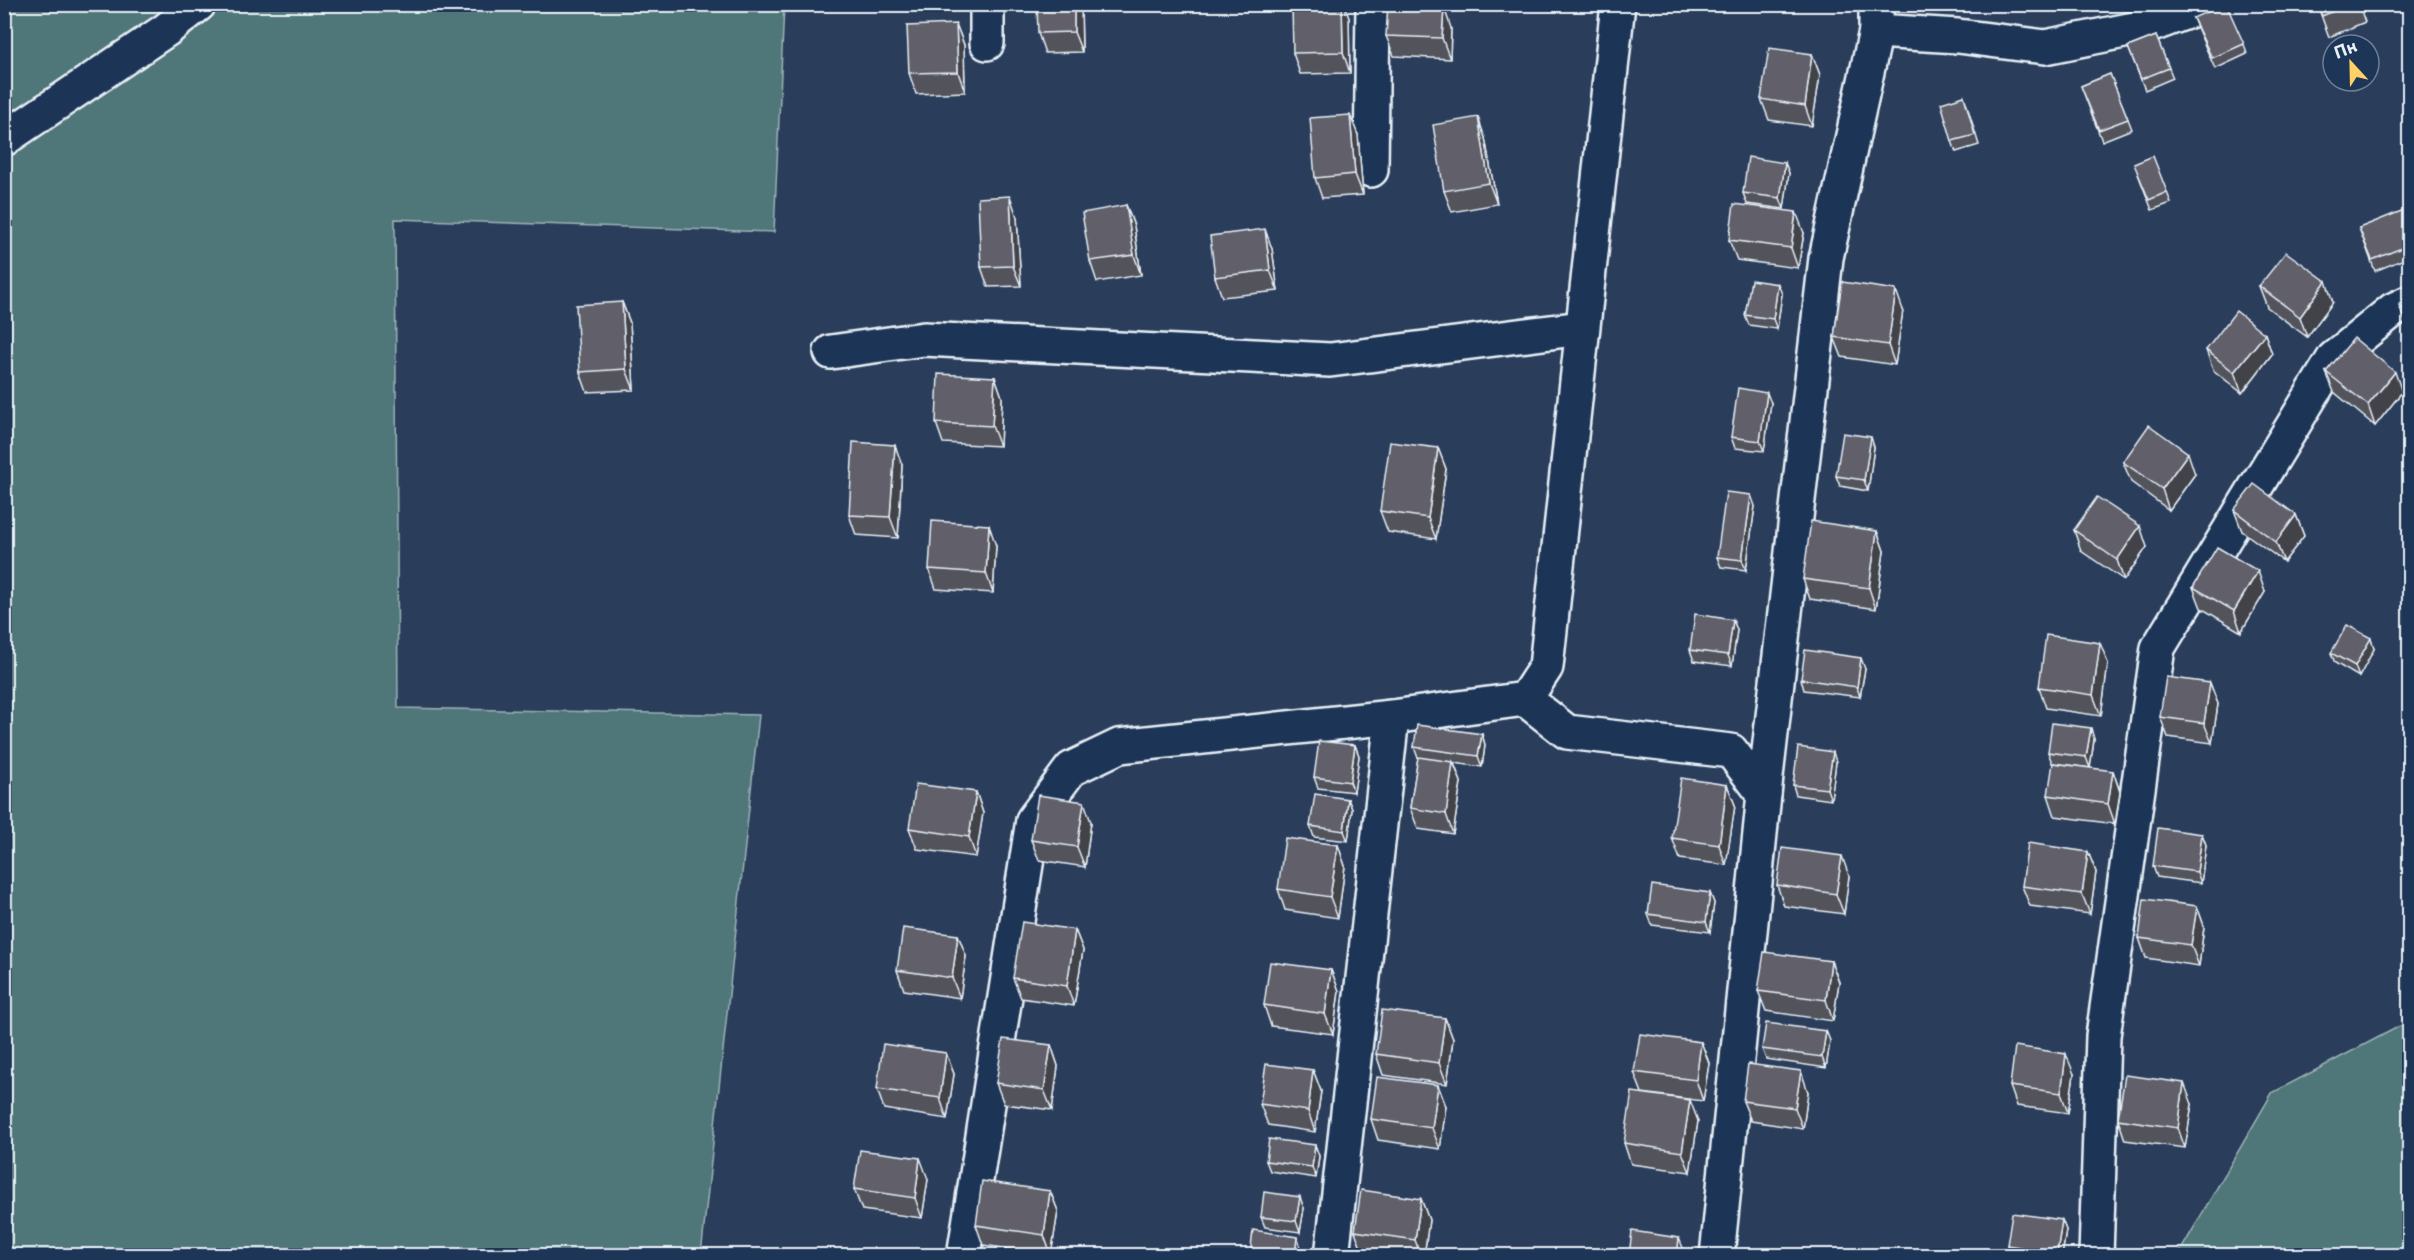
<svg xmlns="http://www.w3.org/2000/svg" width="2414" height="1260" font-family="'Playpen Sans',sans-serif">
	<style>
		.green { fill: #507678; stroke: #9cb4b8; stroke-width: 1.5 }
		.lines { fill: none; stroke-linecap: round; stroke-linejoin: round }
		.minor-casing { stroke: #e8f1f8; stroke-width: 38 }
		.minor { stroke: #1d3557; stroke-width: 33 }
		.wall { fill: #53525b; stroke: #e8f1f8; stroke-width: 1.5 }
		.shaded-wall { fill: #43424a; stroke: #e8f1f8; stroke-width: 1.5 }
		.building { fill: #605f6a; stroke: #e8f1f8; stroke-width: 1.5 }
	</style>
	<rect width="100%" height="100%" fill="#2a3d5b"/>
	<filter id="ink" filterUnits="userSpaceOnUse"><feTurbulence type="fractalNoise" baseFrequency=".0167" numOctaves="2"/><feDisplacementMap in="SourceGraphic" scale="12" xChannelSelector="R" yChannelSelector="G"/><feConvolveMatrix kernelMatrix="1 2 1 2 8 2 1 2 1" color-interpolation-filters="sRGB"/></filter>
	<g filter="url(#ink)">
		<g class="green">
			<path d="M5,5H784L774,232L395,219L398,708L759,715L701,1255L5,1256Z"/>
			<path d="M2400,1026L2410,1035L2409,1255H2178L2272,1093Z"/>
		</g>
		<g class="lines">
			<defs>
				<g id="minor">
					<path d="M1876,4V31L1958,36L2045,47L2149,26L2208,4"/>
					<path d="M987,43V4"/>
					<path d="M4,139L166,30L199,4"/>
					<path d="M1371,170L1373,4"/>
					<path d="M831,352L924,339L1330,360L1582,328"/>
					<path d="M1525,699L1567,732L1731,751L1764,794L1717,1256"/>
					<path d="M1764,794L1826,258L1876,31"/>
					<path d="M964,1256L1033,820L1071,769L1119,746L1392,717L1525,699L1546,667L1618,4"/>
					<path d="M1332,1256L1392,717"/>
					<path d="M2096,1256L2103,1036L2158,648L2334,358L2393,310L2410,302"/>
				</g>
			</defs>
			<use href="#minor" class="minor-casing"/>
			<use href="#minor" class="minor"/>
		</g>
		<g class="wall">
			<path d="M1081,4L1082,52L1045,53L1038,33Z"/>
			<path d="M2317,4H2368L2360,8L2365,22L2329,37Z"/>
			<path d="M1349,18L1350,73L1300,74L1293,53Z"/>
			<path d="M2193,18L2244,44L2247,54L2215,69Z"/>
			<path d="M956,24L964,45L965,92L916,94L909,73Z"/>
			<path d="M1451,28L1450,59L1394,56L1386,36Z"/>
			<path d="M2156,36L2173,78L2145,90L2128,47Z"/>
			<path d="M1812,54L1820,75L1812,126L1769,120L1761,99Z"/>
			<path d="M2110,74L2132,129L2102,141L2081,86Z"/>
			<path d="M1964,96L1979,145L1956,152L1952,141Z"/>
			<path d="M1358,135L1363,195L1322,198L1315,178Z"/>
			<path d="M1485,138L1497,204L1452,212L1444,191Z"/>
			<path d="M1785,163L1789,173L1784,209L1747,204L1743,193Z"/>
			<path d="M2138,174L2167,192L2171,203L2152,210Z"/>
			<path d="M1126,205L1134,226L1141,275L1097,282L1090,261Z"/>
			<path d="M1017,217L1021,286L988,287L981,267Z"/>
			<path d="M2409,224V257L2375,271L2359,228Z"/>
			<path d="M1804,233L1798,268L1737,260L1729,240Z"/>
			<path d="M1272,249L1278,291L1222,297L1215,277Z"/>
			<path d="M2259,286L2333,302L2307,337L2267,307Z"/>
			<path d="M2409,293V328L2406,325L2399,305Z"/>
			<path d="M1782,294L1777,329L1749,325L1745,315Z"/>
			<path d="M622,302L630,323L634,390L587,392L580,372Z"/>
			<path d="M1903,310L1895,365L1842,357L1834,337Z"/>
			<path d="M2265,334L2272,354L2242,393L2213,370L2206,350Z"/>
			<path d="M2326,372L2402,392L2375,426L2334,392Z"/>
			<path d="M995,377L1002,397L1000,446L943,443L936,423Z"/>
			<path d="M1771,403L1764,451L1735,448L1731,437Z"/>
			<path d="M1874,447L1868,491L1840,486L1836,476Z"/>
			<path d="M1438,448L1446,469L1436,539L1388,532L1380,511Z"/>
			<path d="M2123,462L2195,474L2169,510L2131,482Z"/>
			<path d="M902,465L898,538L856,535L849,515Z"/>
			<path d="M1755,506L1746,570L1721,567L1717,557Z"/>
			<path d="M2234,510L2296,515L2304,536L2284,562L2242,531Z"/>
			<path d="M2074,530L2147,547L2124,580L2081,551Z"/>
			<path d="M1877,531L1884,551L1876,609L1810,599L1803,579Z"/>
			<path d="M996,546L993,593L936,589L929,569Z"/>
			<path d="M2193,587L2265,592L2241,632L2201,608Z"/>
			<path d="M1733,620L1737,630L1732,666L1694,661L1690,650Z"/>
			<path d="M2371,638L2374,649L2359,677L2335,663L2331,653Z"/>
			<path d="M2108,663L2101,716L2046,708L2039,687Z"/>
			<path d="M1865,669L1860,697L1804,690L1801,679Z"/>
			<path d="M2210,683L2218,704L2212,743L2168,737L2160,717Z"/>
			<path d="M1482,734L1485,745L1482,767L1454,763L1461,782L1453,834L1418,829L1410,808L1418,758L1414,747Z"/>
			<path d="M2094,739L2090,768L2052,763L2048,752Z"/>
			<path d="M1355,745L1359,756L1354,792L1318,788L1314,777Z"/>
			<path d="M1836,762L1831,800L1796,795L1793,785Z"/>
			<path d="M2113,771L2120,792L2115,824L2055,816L2048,795Z"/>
			<path d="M1727,785L1735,805L1726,865L1680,859L1672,838Z"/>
			<path d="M976,792L983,813L976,857L917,849L909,828Z"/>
			<path d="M1348,799L1352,809L1348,841L1314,837L1310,826Z"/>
			<path d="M1091,822L1085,867L1039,860L1031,840Z"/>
			<path d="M2202,834L2206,845L2201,883L2157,877L2153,866Z"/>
			<path d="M1338,845L1345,866L1338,918L1285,910L1278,889Z"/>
			<path d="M2088,852L2096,872L2090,914L2030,906L2022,886Z"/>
			<path d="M1849,876L1844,914L1784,906L1777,885Z"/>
			<path d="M1710,893L1714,903L1710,932L1652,925L1648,914Z"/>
			<path d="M2197,906L2204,926L2199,966L2146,958L2139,938Z"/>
			<path d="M1075,930L1083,950L1074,1006L1021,998L1013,978Z"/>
			<path d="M958,935L966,956L960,998L904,990L897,970Z"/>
			<path d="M1831,961L1839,982L1833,1021L1766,1011L1758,991Z"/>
			<path d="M1331,970L1339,991L1333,1034L1271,1026L1264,1005Z"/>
			<path d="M1445,1018L1453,1039L1447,1084L1383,1075L1376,1054Z"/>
			<path d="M1826,1031L1830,1041L1826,1068L1766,1059L1762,1049Z"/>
			<path d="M1701,1042L1709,1063L1703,1101L1642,1093L1634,1072Z"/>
			<path d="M1051,1045L1058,1066L1052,1110L1004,1104L996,1083Z"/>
			<path d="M946,1053L954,1074L947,1119L884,1109L877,1089Z"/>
			<path d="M1313,1070L1321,1091L1315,1132L1268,1125L1260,1104Z"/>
			<path d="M2074,1074L2068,1113L2017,1106L2010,1086Z"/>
			<path d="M1808,1092L1803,1129L1751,1121L1743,1101Z"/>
			<path d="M2192,1104L2185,1148L2125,1140L2118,1119Z"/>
			<path d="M1446,1106L1440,1149L1378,1140L1371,1119Z"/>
			<path d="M1698,1121L1690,1172L1631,1164L1624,1143Z"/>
			<path d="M1315,1145L1319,1156L1316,1178L1270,1171L1266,1161Z"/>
			<path d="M928,1179L922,1218L862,1210L854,1189Z"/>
			<path d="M1050,1191L1058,1211L1051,1255L983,1245L976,1225Z"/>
			<path d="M1421,1199L1429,1220L1424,1256H1391L1362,1251L1355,1231Z"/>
			<path d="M1304,1208L1300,1232L1265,1227L1261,1217Z"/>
			<path d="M2062,1220L2066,1230L2062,1256H2011L2007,1245Z"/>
		</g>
		<g class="shaded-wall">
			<path d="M1074,4H1081L1082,52L1074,32Z"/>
			<path d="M1342,4H1344L1349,18L1350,73L1343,52Z"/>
			<path d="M1444,7L1451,28L1450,59L1442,38Z"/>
			<path d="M956,24L964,45L965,92L958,72Z"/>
			<path d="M1812,54L1820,75L1812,126L1805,106Z"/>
			<path d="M1350,115L1358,135L1363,195L1355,174Z"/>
			<path d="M1478,117L1485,138L1497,204L1489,183Z"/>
			<path d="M1785,163L1789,173L1784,209L1780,198Z"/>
			<path d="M1010,196L1017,217L1021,286L1013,266Z"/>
			<path d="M1126,205L1134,226L1141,275L1134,255Z"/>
			<path d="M1796,212L1804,233L1798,268L1791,248Z"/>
			<path d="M1265,229L1272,249L1278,291L1270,270Z"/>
			<path d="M2326,281L2333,302L2307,337L2300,317Z"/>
			<path d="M1778,284L1782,294L1777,329L1773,319Z"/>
			<path d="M1896,290L1903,310L1895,365L1888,345Z"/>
			<path d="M622,302L630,323L634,390L626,369Z"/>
			<path d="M2265,334L2272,354L2242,393L2234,372Z"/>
			<path d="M2395,372L2402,392L2375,426L2368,405Z"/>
			<path d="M995,377L1002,397L1000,446L992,426Z"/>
			<path d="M1767,393L1771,403L1764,451L1760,441Z"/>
			<path d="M1871,437L1874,447L1868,491L1864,480Z"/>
			<path d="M895,445L902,465L898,538L890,517Z"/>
			<path d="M1438,448L1446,469L1436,539L1428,518Z"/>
			<path d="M2188,453L2195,474L2169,510L2162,489Z"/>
			<path d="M1751,495L1755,506L1746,570L1742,560Z"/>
			<path d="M2296,515L2304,536L2284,562L2276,542Z"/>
			<path d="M989,525L996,546L993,593L986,573Z"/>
			<path d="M2140,526L2147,547L2124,580L2117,560Z"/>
			<path d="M1877,531L1884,551L1876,609L1869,588Z"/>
			<path d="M2258,571L2265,592L2241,632L2234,611Z"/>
			<path d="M1733,620L1737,630L1732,666L1728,655Z"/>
			<path d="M2371,638L2374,649L2359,677L2355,666Z"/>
			<path d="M2100,643L2108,663L2101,716L2093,695Z"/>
			<path d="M1861,658L1865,669L1860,697L1857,687Z"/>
			<path d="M2210,683L2218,704L2212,743L2204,723Z"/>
			<path d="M2091,728L2094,739L2090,768L2086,757Z"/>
			<path d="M1482,734L1485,745L1482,767L1478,756Z"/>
			<path d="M1355,745L1359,756L1354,792L1350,782Z"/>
			<path d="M1833,752L1836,762L1831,800L1827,789Z"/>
			<path d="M1453,762L1461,782L1453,834L1446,814Z"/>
			<path d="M2113,771L2120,792L2115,824L2108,804Z"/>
			<path d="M1727,785L1735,805L1726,865L1719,845Z"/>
			<path d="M976,792L983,813L976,857L969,837Z"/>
			<path d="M1348,799L1352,809L1348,841L1344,831Z"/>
			<path d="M1084,802L1091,822L1085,867L1077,847Z"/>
			<path d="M2202,834L2206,845L2201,883L2197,872Z"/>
			<path d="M1338,845L1345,866L1338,918L1330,897Z"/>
			<path d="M2088,852L2096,872L2090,914L2082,894Z"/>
			<path d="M1842,856L1849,876L1844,914L1836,894Z"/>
			<path d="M1710,893L1714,903L1710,932L1706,922Z"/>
			<path d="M2197,906L2204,926L2199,966L2191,945Z"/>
			<path d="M1075,930L1083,950L1074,1006L1067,986Z"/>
			<path d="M958,935L966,956L960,998L952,978Z"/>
			<path d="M1831,961L1839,982L1833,1021L1826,1000Z"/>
			<path d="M1331,970L1339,991L1333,1034L1325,1014Z"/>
			<path d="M1445,1018L1453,1039L1447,1084L1439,1063Z"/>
			<path d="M1826,1031L1830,1041L1826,1068L1822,1057Z"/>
			<path d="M1701,1042L1709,1063L1703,1101L1696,1080Z"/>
			<path d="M1051,1045L1058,1066L1052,1110L1044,1090Z"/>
			<path d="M946,1053L954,1074L947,1119L940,1098Z"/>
			<path d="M2066,1054L2074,1074L2068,1113L2061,1093Z"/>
			<path d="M1313,1070L1321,1091L1315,1132L1308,1111Z"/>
			<path d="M1801,1071L1808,1092L1803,1129L1795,1108Z"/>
			<path d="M2184,1083L2192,1104L2185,1148L2178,1128Z"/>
			<path d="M1438,1085L1446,1106L1440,1149L1432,1128Z"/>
			<path d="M1690,1100L1698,1121L1690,1172L1682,1152Z"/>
			<path d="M1315,1145L1319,1156L1316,1178L1312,1167Z"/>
			<path d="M920,1158L928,1179L922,1218L915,1198Z"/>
			<path d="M1050,1191L1058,1211L1051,1255L1044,1235Z"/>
			<path d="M1300,1197L1304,1208L1300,1232L1296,1221Z"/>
			<path d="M1421,1199L1429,1220L1424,1256H1421L1415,1240Z"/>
			<path d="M2062,1220L2066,1230L2062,1256H2058L2057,1253Z"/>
			<path d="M1297,1237L1301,1247L1300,1256H1295Z"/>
			<path d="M1679,1238L1683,1248L1682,1256H1677Z"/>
		</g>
		<g class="building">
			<path d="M1037,4H1074V32L1038,33Z"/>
			<path d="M1292,4H1342L1343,52L1293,53Z"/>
			<path d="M1388,4L1444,7L1442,38L1386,36Z"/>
			<path d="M2224,4H2226L2244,44L2212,58L2193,18Z"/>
			<path d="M2317,4H2351L2322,16Z"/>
			<path d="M956,24L958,72L909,73L907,26Z"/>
			<path d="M2156,36L2169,68L2141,79L2128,47Z"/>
			<path d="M1769,48L1812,54L1805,106L1761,99Z"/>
			<path d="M2110,74L2128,119L2099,130L2081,86Z"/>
			<path d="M1964,96L1975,135L1952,141L1941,103Z"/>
			<path d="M1350,115L1355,174L1315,178L1310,118Z"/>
			<path d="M1478,117L1489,183L1444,191L1433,125Z"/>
			<path d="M2153,156L2167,192L2149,200L2134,164Z"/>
			<path d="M1748,157L1785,163L1780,198L1743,193Z"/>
			<path d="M1010,196L1013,266L981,267L978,198Z"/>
			<path d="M1734,204L1796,212L1791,248L1729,240Z"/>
			<path d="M1126,205L1134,255L1090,261L1082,213Z"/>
			<path d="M2404,210L2409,224V245L2372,260L2359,228Z"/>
			<path d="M1265,229L1270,270L1215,277L1210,236Z"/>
			<path d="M2286,252L2326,281L2300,317L2259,286Z"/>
			<path d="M1751,280L1778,284L1773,319L1745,315Z"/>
			<path d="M1842,282L1896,290L1888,345L1834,337Z"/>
			<path d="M2409,293V315L2399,305Z"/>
			<path d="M622,302L626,369L580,372L576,305Z"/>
			<path d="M2236,311L2265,334L2234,372L2206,350Z"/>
			<path d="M2354,338L2395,372L2368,405L2326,372Z"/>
			<path d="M938,374L995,377L992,426L936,423Z"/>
			<path d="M1738,388L1767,393L1760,441L1731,437Z"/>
			<path d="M2149,425L2188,453L2162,489L2123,462Z"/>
			<path d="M1843,433L1871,437L1864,480L1836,476Z"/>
			<path d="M853,442L895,445L890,517L849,515Z"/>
			<path d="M1390,442L1438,448L1428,518L1380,511Z"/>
			<path d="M2254,484L2296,515L2276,542L2234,510Z"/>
			<path d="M1726,492L1751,495L1742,560L1717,557Z"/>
			<path d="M2097,497L2140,526L2117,560L2074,530Z"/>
			<path d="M932,521L989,525L986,573L929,569Z"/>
			<path d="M1811,521L1877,531L1869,588L1803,579Z"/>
			<path d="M2217,547L2258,571L2234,611L2193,587Z"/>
			<path d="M1695,614L1733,620L1728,655L1690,650Z"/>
			<path d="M2347,625L2371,638L2355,666L2331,653Z"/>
			<path d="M2046,635L2100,643L2093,695L2039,687Z"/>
			<path d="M1805,650L1861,658L1857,687L1801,679Z"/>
			<path d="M2166,677L2210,683L2204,723L2160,717Z"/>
			<path d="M2052,723L2091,728L2086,757L2048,752Z"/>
			<path d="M1417,725L1482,734L1478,756L1414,747Z"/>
			<path d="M1319,741L1355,745L1350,782L1314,777Z"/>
			<path d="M1798,747L1833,752L1827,789L1793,785Z"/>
			<path d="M1418,757L1453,762L1446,814L1410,808Z"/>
			<path d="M2053,763L2113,771L2108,804L2048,795Z"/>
			<path d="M1681,778L1727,785L1719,845L1672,838Z"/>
			<path d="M916,784L976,792L969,837L909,828Z"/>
			<path d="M1315,794L1348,799L1344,831L1310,826Z"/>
			<path d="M1038,795L1084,802L1077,847L1031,840Z"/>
			<path d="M2158,828L2202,834L2197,872L2153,866Z"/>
			<path d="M1285,838L1338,845L1330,897L1278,889Z"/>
			<path d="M2028,843L2088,852L2082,894L2022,886Z"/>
			<path d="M1782,848L1842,856L1836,894L1777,885Z"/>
			<path d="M1652,885L1710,893L1706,922L1648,914Z"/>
			<path d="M2144,899L2197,906L2191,945L2139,938Z"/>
			<path d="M1022,922L1075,930L1067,986L1013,978Z"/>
			<path d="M903,928L958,935L952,978L897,970Z"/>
			<path d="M1764,952L1831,961L1826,1000L1758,991Z"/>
			<path d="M1270,962L1331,970L1325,1014L1264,1005Z"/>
			<path d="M1382,1010L1445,1018L1439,1063L1376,1054Z"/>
			<path d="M1766,1023L1826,1031L1822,1057L1762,1049Z"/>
			<path d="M1640,1034L1701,1042L1696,1080L1634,1072Z"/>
			<path d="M1003,1039L1051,1045L1044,1090L996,1083Z"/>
			<path d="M883,1044L946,1053L940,1098L877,1089Z"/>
			<path d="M2015,1046L2066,1054L2061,1093L2010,1086Z"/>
			<path d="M1266,1064L1313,1070L1308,1111L1260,1104Z"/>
			<path d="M1748,1064L1801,1071L1795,1108L1743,1101Z"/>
			<path d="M2125,1075L2184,1083L2178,1128L2118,1119Z"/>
			<path d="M1377,1077L1438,1085L1432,1128L1371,1119Z"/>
			<path d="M1632,1092L1690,1100L1682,1152L1624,1143Z"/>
			<path d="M1269,1139L1315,1145L1312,1167L1266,1161Z"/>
			<path d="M860,1150L920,1158L915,1198L854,1189Z"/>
			<path d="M982,1181L1050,1191L1044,1235L976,1225Z"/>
			<path d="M1361,1190L1421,1199L1415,1240L1355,1231Z"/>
			<path d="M1264,1192L1300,1197L1296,1221L1261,1217Z"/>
			<path d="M2012,1213L2062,1220L2057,1253L2007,1245Z"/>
			<path d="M1253,1230L1297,1237L1295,1256H1250Z"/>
			<path d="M1632,1231L1679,1238L1677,1256H1629Z"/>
		</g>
	</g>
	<rect width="2414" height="1260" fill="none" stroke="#1d3557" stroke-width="24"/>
	<rect x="12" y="12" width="2390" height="1236" fill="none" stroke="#e8f1f8" stroke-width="2" filter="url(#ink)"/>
	<g transform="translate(2351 63) rotate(338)"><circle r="28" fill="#1d3557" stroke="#6e8097" stroke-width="1.5"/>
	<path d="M0-4.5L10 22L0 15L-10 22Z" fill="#ffd166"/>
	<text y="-9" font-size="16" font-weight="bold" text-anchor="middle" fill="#e8f1f8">Пн</text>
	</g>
</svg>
